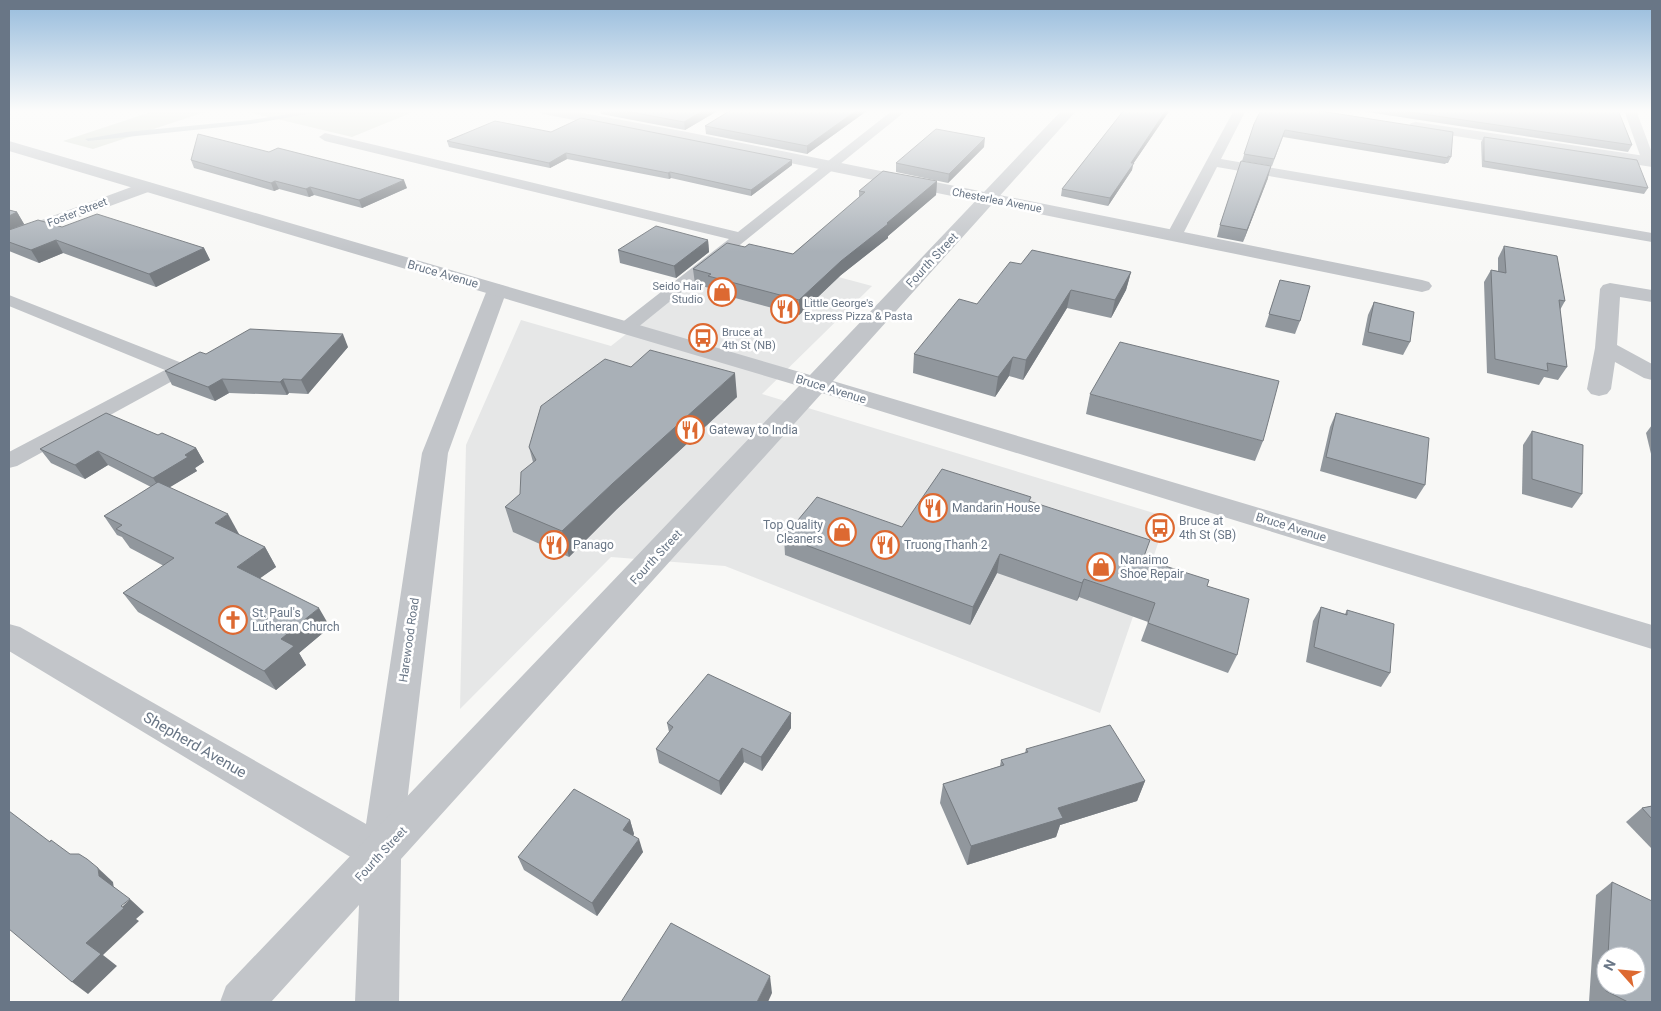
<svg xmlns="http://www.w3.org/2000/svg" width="1661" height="1011" font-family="Roboto,sans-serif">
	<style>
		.built { fill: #e6e7e7 }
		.green { fill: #d8ddd5 }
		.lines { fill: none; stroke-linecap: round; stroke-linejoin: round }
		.stream { fill: #bcc5cb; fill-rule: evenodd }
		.service { fill: #c2c5c9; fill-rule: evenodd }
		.minor { fill: #c2c5c9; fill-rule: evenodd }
		.tertiary { fill: #c2c5c9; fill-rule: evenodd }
		.wall { fill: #91979d; fill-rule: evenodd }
		.shaded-wall { fill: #767b80 }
		.building { fill: #a9b0b7; stroke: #767b80 }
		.labels { text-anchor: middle; stroke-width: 5; stroke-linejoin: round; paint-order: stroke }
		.far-street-label { font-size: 11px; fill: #697686; stroke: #fff }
		.far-poi-label { font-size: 11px; fill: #697686; stroke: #fff; text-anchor: start }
		.street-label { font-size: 12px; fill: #697686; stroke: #fff }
		.poi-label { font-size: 12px; fill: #697686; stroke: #fff; text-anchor: start }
		.near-street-label { font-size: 15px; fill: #697686; stroke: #fff }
	</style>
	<rect width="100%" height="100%" fill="#f8f8f6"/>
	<path class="built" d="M734,249L872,286L762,394L1167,517L1100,713L725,566L611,557L460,709L466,445L521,320L611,346Z"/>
	<g class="green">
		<path d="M157,110L205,112L93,149L63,141Z"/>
		<path d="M260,110H418L352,137L252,113Z"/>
	</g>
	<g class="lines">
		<path class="stream" d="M315,110H330L251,124L88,141L85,139L126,132L251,120Z"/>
		<g class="service">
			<path d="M893,110H907L632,332L626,333L620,332L617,328L620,324L729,239L325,141L319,137L325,133L738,232Z"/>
			<path d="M1234,110H1246L1221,159L1652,233V242L1217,167L1182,236L1179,239H1169L1166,236Z"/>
			<path d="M1624,110H1636L1652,153V164H1644L1642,161Z"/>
			<path d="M9,295L187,365L189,369L187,373L17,466L9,468V452L165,370L9,306Z"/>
		</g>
		<g class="minor">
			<path d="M536,110H567L687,132L1422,280L1429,282L1432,286L1429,290L1422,292L687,142L543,114Z"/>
			<path d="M1416,122L1652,157V167L1411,129L1409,126L1411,123Z"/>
			<path d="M145,182L151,183L153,187L151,191L9,243V232Z"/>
			<path d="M1610,283L1652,290V302L1620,297L1617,345L1652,364V380L1644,378L1615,362L1611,389L1607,394L1599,396L1591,394L1587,389L1595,348L1600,289L1603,285Z"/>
			<path d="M497,284L504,286L507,290L448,453L401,854L395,867L381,873L367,867L9,651V624L20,627L366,824L422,453L487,290L490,286Z"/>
		</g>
		<path class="tertiary" d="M1062,110H1077L833,381L1652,625V649L822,393L401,859L399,1002H355L359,905L271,1002H220L226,986L799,386L9,151V141L810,375Z"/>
	</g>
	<g class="wall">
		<path d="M600,110H719L685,130L601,114Z"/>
		<path d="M731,110H868L807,154L706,134L705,126Z"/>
		<path d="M1124,110H1177L1175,112L1170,111L1166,115L1133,164L1132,170L1108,206L1061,196L1062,189Z"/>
		<path d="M1354,110H1618L1632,145L1628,152Z"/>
		<path d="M1254,124L1451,157L1448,163H1446L1445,164L1283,137L1272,166L1242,161Z"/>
		<path d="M551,132L792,165L751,196L671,178L669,179L567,159L550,168L449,147L447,141Z"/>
		<path d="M1484,137L1648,188L1644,194L1482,167L1481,142Z"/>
		<path d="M984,147L948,183L896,172V163Z"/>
		<path d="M191,160L407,188L362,208L314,195L309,197L279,189L274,191L194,168Z"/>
		<path d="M1268,178L1243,242L1217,237L1220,225Z"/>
		<path d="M937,181L936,195L888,236V238L841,275L799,315L709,291V288L695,284L693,269L745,247L793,254L859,198V191Z"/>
		<path d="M9,210L17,212L24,224L62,227L204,248L210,260L156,287L63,253L39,263L9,251Z"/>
		<path d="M708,240L709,252L676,278L620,263L618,250Z"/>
		<path d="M1504,246L1565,301L1560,310L1567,367L1558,380L1544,377L1539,385L1487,373L1484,282L1491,270L1498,271V258Z"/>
		<path d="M1021,264L1131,272L1126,290L1111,318L1067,308L1023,380L1009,376L995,397L913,373L914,354L977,304Z"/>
		<path d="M1280,280L1300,321L1295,334L1265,327Z"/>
		<path d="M1374,302L1410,342L1403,355L1362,345L1368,315Z"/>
		<path d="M348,347L308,394L289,393L287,395L229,393L215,401L172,385L165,371L206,354Z"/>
		<path d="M631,367L737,397L617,509L569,557L513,532L505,507L520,494L533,462L529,447Z"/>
		<path d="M1090,394L1263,441L1255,461L1086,414Z"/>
		<path d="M1336,413L1425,485L1416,499L1320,471L1330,427Z"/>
		<path d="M1652,425V458L1646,433Z"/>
		<path d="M1532,431L1582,494L1572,508L1522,494L1523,445Z"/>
		<path d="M158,435L196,448L204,462L195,468L197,471L169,487L239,534H238L265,547L276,567L260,578L330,627L299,653L306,665L276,690L138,612L123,593L164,566L130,548L122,537L117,535L104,516L151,487L108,465L85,479L51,463L40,449Z"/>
		<path d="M1030,501L1144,559L1207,586L1237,655L1228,673L1141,641L1148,622L1079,597L1077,601L997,573L970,625L785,555L784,537L902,527Z"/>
		<path d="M1321,607L1345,614L1347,610L1390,673L1381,687L1306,662L1313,621Z"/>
		<path d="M791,713V728L762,771L744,762L721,795L659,763L656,749L669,732L667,723Z"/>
		<path d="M1026,749L1145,781L1137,801L1060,825L1056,837L967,865L940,803L943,784L1000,766L1001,760L1025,753Z"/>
		<path d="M1652,806V849L1626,822L1642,808Z"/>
		<path d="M630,820L634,834L633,836L643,852L597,916L524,870L518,857Z"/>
		<path d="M1612,882L1652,1002H1589L1596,895ZM1606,956H1636L1606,986Z"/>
	</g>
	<g class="shaded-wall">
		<path d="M704,110H719L685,130L684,122Z"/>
		<path d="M857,110H868L807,154V146Z"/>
		<path d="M1166,110H1170L1133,164L1132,170L1108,206L1110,198L1131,163Z"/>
		<path d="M985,138L984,147L948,183L949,174Z"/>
		<path d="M566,153L567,159L550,168L549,163Z"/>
		<path d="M792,160V165L751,196V190Z"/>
		<path d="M1271,166L1268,178L1243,242L1247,230Z"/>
		<path d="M670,172L671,178L669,179L668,173Z"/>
		<path d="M404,180L407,188L362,208L359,200Z"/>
		<path d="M275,181L279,189L274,191L271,183Z"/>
		<path d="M937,181L936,195L888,236V238L841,275L799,315V300L841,261Z"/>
		<path d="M310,187L314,195L309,197L306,189Z"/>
		<path d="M17,212L24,224L9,230V216Z"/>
		<path d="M56,240L63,253L39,263L31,250Z"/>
		<path d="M708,240L709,252L676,278L674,266Z"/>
		<path d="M204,248L210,260L156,287L149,274Z"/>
		<path d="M1131,272L1126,290L1111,318L1115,300Z"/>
		<path d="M1071,290L1067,308L1023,380L1026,360Z"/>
		<path d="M343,334L348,347L308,394L301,380Z"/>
		<path d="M1013,357L1009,376L995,397L998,377Z"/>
		<path d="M735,373L737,397L617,509L569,557L562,531L612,484Z"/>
		<path d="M222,379L229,393L215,401L208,387Z"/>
		<path d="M283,379L289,393L287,395L280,382Z"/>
		<path d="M196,448L204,462L195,468L197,471L162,492L153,478L185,455Z"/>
		<path d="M98,451L108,465L85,479L75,465Z"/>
		<path d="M228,514L239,534L227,542L215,523Z"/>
		<path d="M265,547L276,567L249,586L237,567Z"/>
		<path d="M1000,554L997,573L970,625L973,607Z"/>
		<path d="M1084,579L1079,597L1077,601L1082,583Z"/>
		<path d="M319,608L330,627L299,653L306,665L276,690L264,671L281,639Z"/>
		<path d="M791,713V728L762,771L761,757Z"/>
		<path d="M742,748L744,762L721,795L719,781Z"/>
		<path d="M1145,781L1137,801L1060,825L1056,837L967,865L971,846L1058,808Z"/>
		<path d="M630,820L634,834L627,843L623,830Z"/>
		<path d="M639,839L643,852L597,916L592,903Z"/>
		<path d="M98,868L113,882L114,889L99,876Z"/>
		<path d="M130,899L144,912L136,919L139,921L103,955L117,966L88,994L72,982L86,943Z"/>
		<path d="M770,976L772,993L768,1002H757Z"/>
	</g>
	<g class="building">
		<path d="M620,110H704L684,122Z"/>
		<path d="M731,110H857L807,146L705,126Z"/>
		<path d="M1124,110H1166L1131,163H1134L1110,198L1062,189Z"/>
		<path d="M1261,110H1314L1453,132L1451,157L1448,156V158L1285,130L1274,159L1244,154L1254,124Z"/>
		<path d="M1396,110H1618L1632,145Z"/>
		<path d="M581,118L792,160L751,190L670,172L668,173L566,153L549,163L447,141L495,121L551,132Z"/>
		<path d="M936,129L985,138L949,174L896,163Z"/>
		<path d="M198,134L269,152L278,148L404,180L359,200L310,187L306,189L275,181L271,183L191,160Z"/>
		<path d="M1484,137L1637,160L1648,188L1484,161Z"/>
		<path d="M1241,161L1271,166L1247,230L1220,225Z"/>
		<path d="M883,171L937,181L887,223L888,224L841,261L799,300L708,276L711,274L693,269L727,243L745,247L749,244L793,254L865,192L859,191Z"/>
		<path d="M9,210L17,212L9,216Z"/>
		<path d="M97,214L204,248L149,274L56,240L31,250L9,242V230L38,220L62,227Z"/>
		<path d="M656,226L708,240L674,266L618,250Z"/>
		<path d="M1504,246L1557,256L1565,301L1559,300L1567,367L1547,363L1548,371L1495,359L1491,270L1506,273Z"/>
		<path d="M1032,250L1131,272L1115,300L1071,290L1026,360L1013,357L998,377L914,354L959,299L977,304L1010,262L1021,264Z"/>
		<path d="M1280,280L1310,286L1300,321L1269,314Z"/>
		<path d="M1374,302L1414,312L1410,342L1368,332Z"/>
		<path d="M250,329L343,334L301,380L283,379L280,382L222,379L208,387L165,371L200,352L206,354Z"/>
		<path d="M1120,342L1279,381L1263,441L1090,394Z"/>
		<path d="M650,350L735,373L612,484L562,531L505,507L520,494L521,472L536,460L529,447L541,406L605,359L631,367Z"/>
		<path d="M106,413L158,435L162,433L196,448L185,455L188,457L153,478L98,451L75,465L40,449Z"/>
		<path d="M1336,413L1429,438L1425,485L1326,457Z"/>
		<path d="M1532,431L1583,445L1582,494L1532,479Z"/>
		<path d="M942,469L1031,497L1029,501L1150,540L1143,559L1209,580L1207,586L1249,599L1237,655L1148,623L1155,603L1084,579L1082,583L1000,554L973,607L784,537L817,497L902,527Z"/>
		<path d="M158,482L228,514L215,523L265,547L237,567L319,608L281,639L294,646L264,671L123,593L174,558L116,529L122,525L104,516Z"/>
		<path d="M1321,607L1347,615V610L1394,624L1390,673L1314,647Z"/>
		<path d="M708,674L791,713L761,757L742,748L719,781L656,749L673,727L667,723Z"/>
		<path d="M1110,725L1145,781L1058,808L1063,818L971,846L943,784L1004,765L1001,760L1028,752L1026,749Z"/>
		<path d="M574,789L630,820L623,830L639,839L592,903L518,857Z"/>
		<path d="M1652,806V819L1642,808Z"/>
		<path d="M9,811L50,842L51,840L70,854H79L87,859L98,868L99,876L130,899L121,906L124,908L86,943L101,954L72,982L9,929Z"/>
		<path d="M1612,882L1652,901V1002H1628L1606,991V986H1636V956H1608Z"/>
		<path d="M671,923L770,976L757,1002H621Z"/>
	</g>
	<linearGradient id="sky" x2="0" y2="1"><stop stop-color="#96bbdc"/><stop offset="0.44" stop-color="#fcfcfb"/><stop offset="1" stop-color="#fcfcfb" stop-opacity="0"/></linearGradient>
	<rect width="1661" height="252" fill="url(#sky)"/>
	<defs>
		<symbol id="shop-ring" viewBox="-11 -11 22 22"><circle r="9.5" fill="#fff" stroke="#dd6931" stroke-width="1.5"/><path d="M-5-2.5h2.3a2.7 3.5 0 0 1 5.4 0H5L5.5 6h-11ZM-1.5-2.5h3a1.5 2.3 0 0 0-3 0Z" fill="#dd6931"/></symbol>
		<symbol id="restaurant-ring" viewBox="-11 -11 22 22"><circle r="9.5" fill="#fff" stroke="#dd6931" stroke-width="1.5"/><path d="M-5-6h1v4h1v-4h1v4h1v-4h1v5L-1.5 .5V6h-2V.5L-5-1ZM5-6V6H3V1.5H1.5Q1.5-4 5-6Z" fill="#dd6931"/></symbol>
		<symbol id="bus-ring" viewBox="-11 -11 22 22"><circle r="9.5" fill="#fff" stroke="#dd6931" stroke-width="1.5"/><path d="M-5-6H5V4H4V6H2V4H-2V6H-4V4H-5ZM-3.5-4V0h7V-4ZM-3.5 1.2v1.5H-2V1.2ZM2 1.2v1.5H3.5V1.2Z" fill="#dd6931"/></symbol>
		<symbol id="church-ring" viewBox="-11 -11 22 22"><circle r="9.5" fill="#fff" stroke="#dd6931" stroke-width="1.5"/><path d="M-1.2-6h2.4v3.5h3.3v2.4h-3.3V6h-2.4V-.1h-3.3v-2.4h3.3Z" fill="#dd6931"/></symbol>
	</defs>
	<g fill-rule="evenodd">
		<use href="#shop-ring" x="706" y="276" width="32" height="32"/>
		<use href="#restaurant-ring" x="769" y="293" width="32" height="32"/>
		<use href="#bus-ring" x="687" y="322" width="32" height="32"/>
		<use href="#restaurant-ring" x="674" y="414" width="32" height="32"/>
		<use href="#restaurant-ring" x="917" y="492" width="32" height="32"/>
		<use href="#bus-ring" x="1144" y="512" width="32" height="32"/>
		<use href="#shop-ring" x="826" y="516" width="32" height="32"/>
		<use href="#restaurant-ring" x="538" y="529" width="32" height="32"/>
		<use href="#restaurant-ring" x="869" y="529" width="32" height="32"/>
		<use href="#shop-ring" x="1085" y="551" width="32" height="32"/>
		<use href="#church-ring" x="217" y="604" width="32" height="32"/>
	</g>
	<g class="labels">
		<g class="far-street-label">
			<text transform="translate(997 200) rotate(11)" y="4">Chesterlea Avenue</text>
			<text transform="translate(77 212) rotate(-21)" y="4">Foster Street</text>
		</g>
		<g class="far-poi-label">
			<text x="703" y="290" text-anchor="end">Seido Hair<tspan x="703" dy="13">Studio</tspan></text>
			<text x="804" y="307">Little George's<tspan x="804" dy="13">Express Pizza &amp; Pasta</tspan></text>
			<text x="722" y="336">Bruce at<tspan x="722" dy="13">4th St (NB)</tspan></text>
		</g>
		<g class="street-label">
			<text transform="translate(932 260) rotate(-47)" y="4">Fourth Street</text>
			<text transform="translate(443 274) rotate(16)" y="4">Bruce Avenue</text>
			<text transform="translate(831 389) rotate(17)" y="4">Bruce Avenue</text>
			<text transform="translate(1291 527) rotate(17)" y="4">Bruce Avenue</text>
			<text transform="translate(656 557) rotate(-47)" y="4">Fourth Street</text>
			<text transform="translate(409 640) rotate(-82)" y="4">Harewood Road</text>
			<text transform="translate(381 854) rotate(-47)" y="4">Fourth Street</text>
		</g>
		<g class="poi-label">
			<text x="709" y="434">Gateway to India</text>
			<text x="952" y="512">Mandarin House</text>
			<text x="1179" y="525">Bruce at<tspan x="1179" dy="14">4th St (SB)</tspan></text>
			<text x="823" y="529" text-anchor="end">Top Quality<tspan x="823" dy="14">Cleaners</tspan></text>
			<text x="573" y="549">Panago</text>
			<text x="904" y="549">Truong Thanh 2</text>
			<text x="1120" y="564">Nanaimo<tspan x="1120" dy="14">Shoe Repair</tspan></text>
			<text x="252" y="617">St. Paul's<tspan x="252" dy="14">Lutheran Church</tspan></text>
		</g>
		<g class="near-street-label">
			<text transform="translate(195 745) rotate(30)" y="5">Shepherd Avenue</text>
		</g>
	</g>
	<rect width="1661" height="1011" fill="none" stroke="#697686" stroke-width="20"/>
	<g transform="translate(1621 971) rotate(297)"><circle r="24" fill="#ffffff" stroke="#c3c8cf"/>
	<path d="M0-4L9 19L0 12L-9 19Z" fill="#dd6931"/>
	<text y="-8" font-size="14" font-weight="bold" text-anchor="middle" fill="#697686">N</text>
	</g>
</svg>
